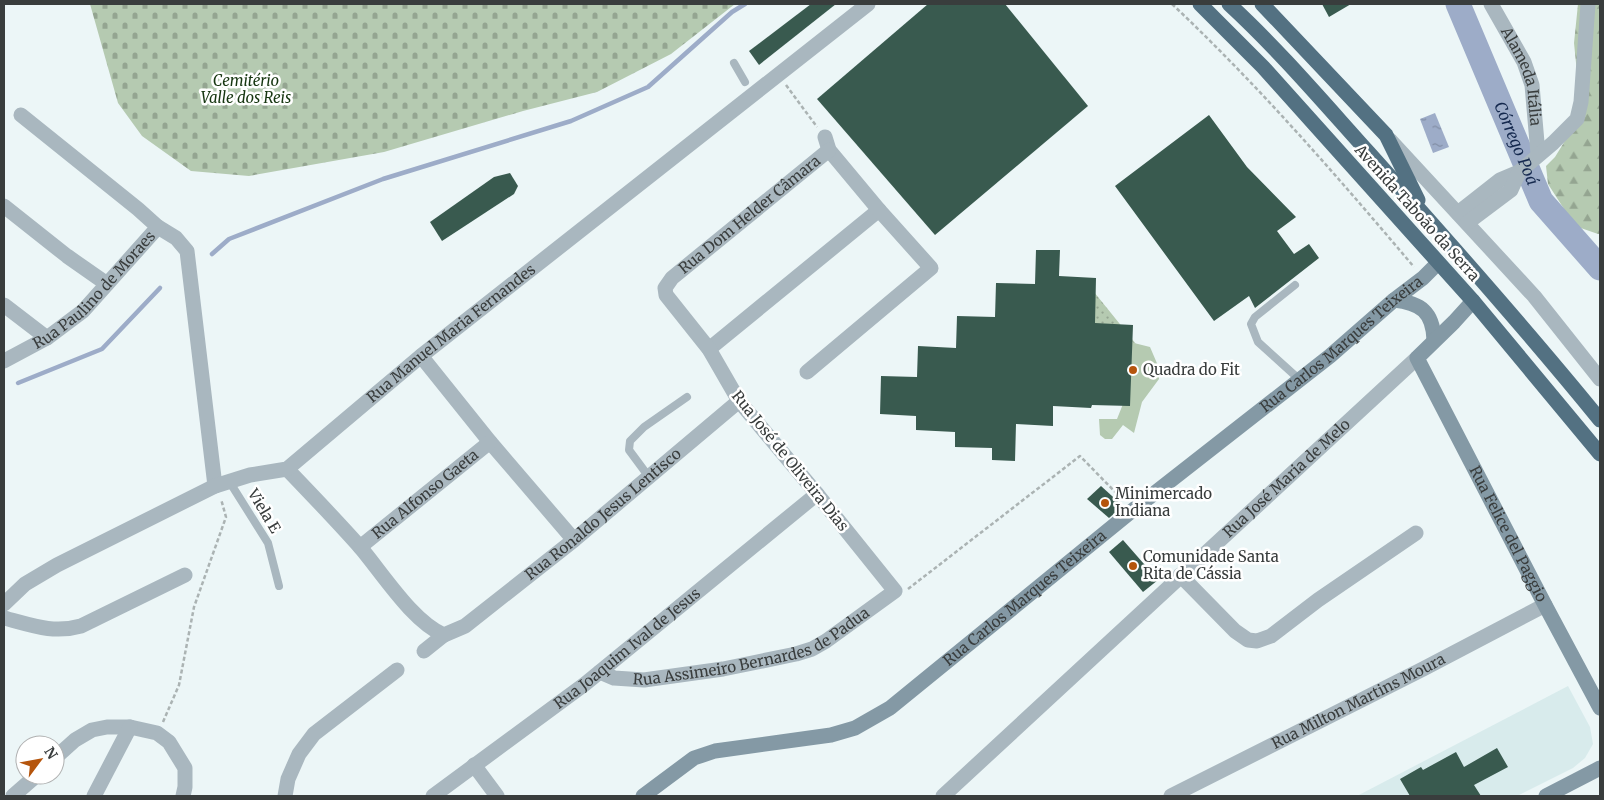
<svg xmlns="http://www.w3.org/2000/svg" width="1604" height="800" font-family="Merriweather,serif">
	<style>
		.built { fill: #d8ebec }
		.grass { fill: url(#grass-dots) }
		.forest { fill: url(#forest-firs) }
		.cemetery { fill: url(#cemetery-stones) }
		.park { fill: #b5cab1 }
		.water { fill: url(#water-ripples) }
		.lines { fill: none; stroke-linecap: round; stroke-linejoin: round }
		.stream { stroke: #9dacc8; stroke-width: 4.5 }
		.river { stroke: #9dacc8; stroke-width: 25 }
		.building { fill: #395a4f }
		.path { stroke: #abb3b3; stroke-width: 2.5; stroke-dasharray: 4 2.5; stroke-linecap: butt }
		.lane { stroke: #a9b7bf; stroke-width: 8 }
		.street { stroke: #a9b7bf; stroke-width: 15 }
		.secondary { stroke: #8499a5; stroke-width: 15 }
		.highway { stroke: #537182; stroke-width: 15 }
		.poi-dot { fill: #b5550c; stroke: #fff; stroke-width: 2 }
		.labels { text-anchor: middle; stroke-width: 5; stroke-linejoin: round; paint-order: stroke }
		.street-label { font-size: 15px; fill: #393d3d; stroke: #fff }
		.park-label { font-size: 15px; font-style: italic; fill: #163610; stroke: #fff }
		.poi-label { font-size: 15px; fill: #393d3d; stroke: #fff; text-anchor: start }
		.water-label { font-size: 16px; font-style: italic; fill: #15294e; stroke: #fff }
	</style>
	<defs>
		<pattern id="grass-dots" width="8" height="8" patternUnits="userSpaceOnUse" patternTransform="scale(1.25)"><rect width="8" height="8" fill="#b5cab1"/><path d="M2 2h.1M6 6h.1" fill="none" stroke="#94a591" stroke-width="1.8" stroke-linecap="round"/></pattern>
		<pattern id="forest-firs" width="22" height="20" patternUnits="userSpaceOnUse" patternTransform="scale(1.25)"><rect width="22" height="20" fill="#b5cab1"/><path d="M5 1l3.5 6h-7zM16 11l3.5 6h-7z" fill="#94a591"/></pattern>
		<pattern id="cemetery-stones" width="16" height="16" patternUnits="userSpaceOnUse" patternTransform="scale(1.25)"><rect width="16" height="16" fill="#b5cab1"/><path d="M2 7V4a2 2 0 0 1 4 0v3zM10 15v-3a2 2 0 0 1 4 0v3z" fill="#94a591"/></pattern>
		<pattern id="water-ripples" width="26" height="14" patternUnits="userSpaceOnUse" patternTransform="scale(1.25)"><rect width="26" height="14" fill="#9dacc8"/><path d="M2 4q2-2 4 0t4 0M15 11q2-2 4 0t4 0" fill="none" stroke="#818da4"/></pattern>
	</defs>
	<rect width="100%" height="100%" fill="#ecf6f7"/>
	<path class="built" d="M1568,686L1590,727L1593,744L1585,758L1573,768L1517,796H1357Z"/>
	<path class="grass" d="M1094,292L1136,344L1112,334L1087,331Z"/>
	<path class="forest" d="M1578,4H1600V234H1598L1575,226L1548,184L1546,166L1555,157L1571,131L1577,73L1574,43Z"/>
	<path class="cemetery" d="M90,4H735L671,54L597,92L523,111L384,152L249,176L191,171L142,136L118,103Z"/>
	<path class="park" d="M1130,342L1150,347L1159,368V379L1142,402L1134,433L1123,425L1112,439H1105L1100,435L1099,419H1117L1123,404Z"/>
	<path class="water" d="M1435,113L1449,147L1433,153L1420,119Z"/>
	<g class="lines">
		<g class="stream">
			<path d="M212,254L229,239L383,179L571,121L648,87L732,12L745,4"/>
			<path d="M18,383L102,349L160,288"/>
		</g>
		<path class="river" id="s1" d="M1458,4L1541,201L1600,268"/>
	</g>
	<g class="building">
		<path d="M811,4H836L759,65L749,51Z"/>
		<path d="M928,4H1005L1088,106L935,235L817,99Z"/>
		<path d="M1322,4H1351L1329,17Z"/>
		<path d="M1209,115L1247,167L1296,217L1277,231L1294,254L1309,244L1319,258L1255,308L1249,296L1214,321L1115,186Z"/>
		<path d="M510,173L518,186L514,194L442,241L430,222L494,177Z"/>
		<path d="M1036,250H1060L1059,276L1096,278L1095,323L1133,325L1130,406L1092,405L1091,408L1053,406V426L1016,424L1015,461L992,460V448L955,447V432L916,430V416L880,414L881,376L917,377L918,346L956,348L957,316L995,317L996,283L1035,284Z"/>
		<path d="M1101,486L1123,506L1109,518L1087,499Z"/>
		<path d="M1123,540L1158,580L1143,592L1109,552Z"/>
		<path d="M1497,748L1508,767L1474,785L1481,796H1410L1400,779L1421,767L1423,770L1456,752L1464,767Z"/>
	</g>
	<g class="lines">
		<g class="path">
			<path d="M1172,4C1259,86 1337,176 1414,267"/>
			<path d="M786,85L817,127"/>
			<path d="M908,589L1080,456L1123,500"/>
			<path d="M163,722L179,685L194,607L226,517L221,499"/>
		</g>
		<g class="lane">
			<path d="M734,63L745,82"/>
			<path d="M1295,285L1255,317L1251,324L1258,342L1300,380"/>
			<path d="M649,477L629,450L630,441L644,427L687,397"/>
			<path d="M229,481L268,543L279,586"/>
		</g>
		<g class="street">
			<path id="s2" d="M1491,4L1524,62L1532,85L1538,154"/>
			<path d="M1390,140L1534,296L1600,379"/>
			<path d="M4,206L67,256L107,284"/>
			<path d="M1458,213L1500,180L1519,172L1553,143L1577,119L1581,102L1588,4"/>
			<path d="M1467,223L1511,190L1519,172"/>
			<path d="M158,227L176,238L187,251L215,486"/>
			<path d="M4,305L47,338"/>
			<path d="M709,349L879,210"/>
			<path d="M421,356L490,442L574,540"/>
			<path id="s3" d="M4,361L47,338L83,311L158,227L138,209L21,115"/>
			<path d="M807,372L931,268L879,210L829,150L825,137"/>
			<path id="s4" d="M287,469C312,495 337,521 360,547C383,574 412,621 444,635L465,626L574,540L739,401"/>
			<path id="s5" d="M360,547L490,442"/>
			<path d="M1180,575L1235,631L1248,640L1257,641L1271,636L1318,600L1416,533"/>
			<path id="s6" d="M4,604L25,584L57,565L215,486L250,475L287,469L421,356L868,4"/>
			<path d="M4,618C31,625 53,634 81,626L185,575"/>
			<path d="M424,651L444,635"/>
			<path id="s7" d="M600,672L614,678L644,680L723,669L796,654L812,649L826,641L895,591L817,494L739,401L709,349L666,295L665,288L672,278L829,150"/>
			<path d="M55,758L75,740L92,730L107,727H130L157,733L169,742L185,768V787L183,796"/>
			<path d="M474,765L497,796"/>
			<path d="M13,796L37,775"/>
			<path d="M94,796L130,727"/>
			<path d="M285,796L288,779L299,754L314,734L397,670"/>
			<path id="s8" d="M433,796L585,684L817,494"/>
			<path id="s9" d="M943,796L1417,358"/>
			<path id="s10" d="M1171,796L1423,669L1545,605"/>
		</g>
		<g class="secondary">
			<path d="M1394,300C1421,303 1433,312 1434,340"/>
			<path id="s11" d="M1473,301L1454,322L1417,358L1545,605L1600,708"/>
			<path id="s12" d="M643,796L694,758L715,751L831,735L855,728L890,708L1133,510L1330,356L1394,300L1423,278L1438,263"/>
			<path d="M1546,796L1600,768"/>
		</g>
		<g class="highway">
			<path d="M1200,4L1263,67L1473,301L1600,454"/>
			<path d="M1229,4C1279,50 1323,102 1369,153C1448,241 1526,329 1600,420"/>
			<path d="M1262,4L1386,135L1418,200"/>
		</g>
	</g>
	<g class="poi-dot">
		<circle cx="1133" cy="370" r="5"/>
		<circle cx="1105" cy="503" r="5"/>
		<circle cx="1133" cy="566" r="5"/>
	</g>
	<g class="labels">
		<g class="street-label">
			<text dy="5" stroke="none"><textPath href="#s2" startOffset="80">Alameda Itália</textPath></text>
			<text transform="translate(1417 213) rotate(48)" y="5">Avenida Taboão da Serra</text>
			<text dy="5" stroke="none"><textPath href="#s7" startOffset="812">Rua Dom Helder Câmara</textPath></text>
			<text dy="5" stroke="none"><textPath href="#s3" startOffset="116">Rua Paulino de Moraes</textPath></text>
			<text dy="5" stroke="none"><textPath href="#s6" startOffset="530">Rua Manuel Maria Fernandes</textPath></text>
			<text dy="5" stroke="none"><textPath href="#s12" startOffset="848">Rua Carlos Marques Teixeira</textPath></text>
			<text transform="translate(790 461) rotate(51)" y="5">Rua José de Oliveira Dias</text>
			<text dy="5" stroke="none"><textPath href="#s9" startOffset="468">Rua José Maria de Melo</textPath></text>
			<text dy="5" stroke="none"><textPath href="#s5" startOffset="84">Rua Alfonso Gaeta</textPath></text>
			<text transform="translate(264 511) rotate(59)" y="5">Viela E</text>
			<text dy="5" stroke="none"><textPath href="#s4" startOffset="430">Rua Ronaldo Jesus Lentisco</textPath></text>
			<text dy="5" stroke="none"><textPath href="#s11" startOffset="278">Rua Felice del Paggio</textPath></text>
			<text dy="5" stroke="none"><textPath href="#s12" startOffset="442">Rua Carlos Marques Teixeira</textPath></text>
			<text dy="5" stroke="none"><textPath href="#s7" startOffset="159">Rua Assimeiro Bernardes de Padua</textPath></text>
			<text dy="5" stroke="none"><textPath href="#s8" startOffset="244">Rua Joaquim Ival de Jesus</textPath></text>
			<text dy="5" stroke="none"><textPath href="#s10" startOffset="210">Rua Milton Martins Moura</textPath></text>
		</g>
		<g class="park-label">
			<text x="246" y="86">Cemitério<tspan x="246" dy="17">Valle dos Reis</tspan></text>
		</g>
		<g class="poi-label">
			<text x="1143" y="375">Quadra do Fit</text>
			<text x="1115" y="499">Minimercado<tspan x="1115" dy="17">Indiana</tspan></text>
			<text x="1143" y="562">Comunidade Santa<tspan x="1143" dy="17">Rita de Cássia</tspan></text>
		</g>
		<g class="water-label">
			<text dy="6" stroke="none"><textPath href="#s1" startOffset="151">Córrego Poá</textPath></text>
		</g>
	</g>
	<rect width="1604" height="800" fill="none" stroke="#393d3d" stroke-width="10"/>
	<g transform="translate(40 760) rotate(58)"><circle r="24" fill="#ffffff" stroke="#b0b1b1"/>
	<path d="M0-4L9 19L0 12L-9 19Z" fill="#b5550c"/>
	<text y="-8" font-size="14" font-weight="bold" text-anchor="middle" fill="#393d3d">N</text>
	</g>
</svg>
